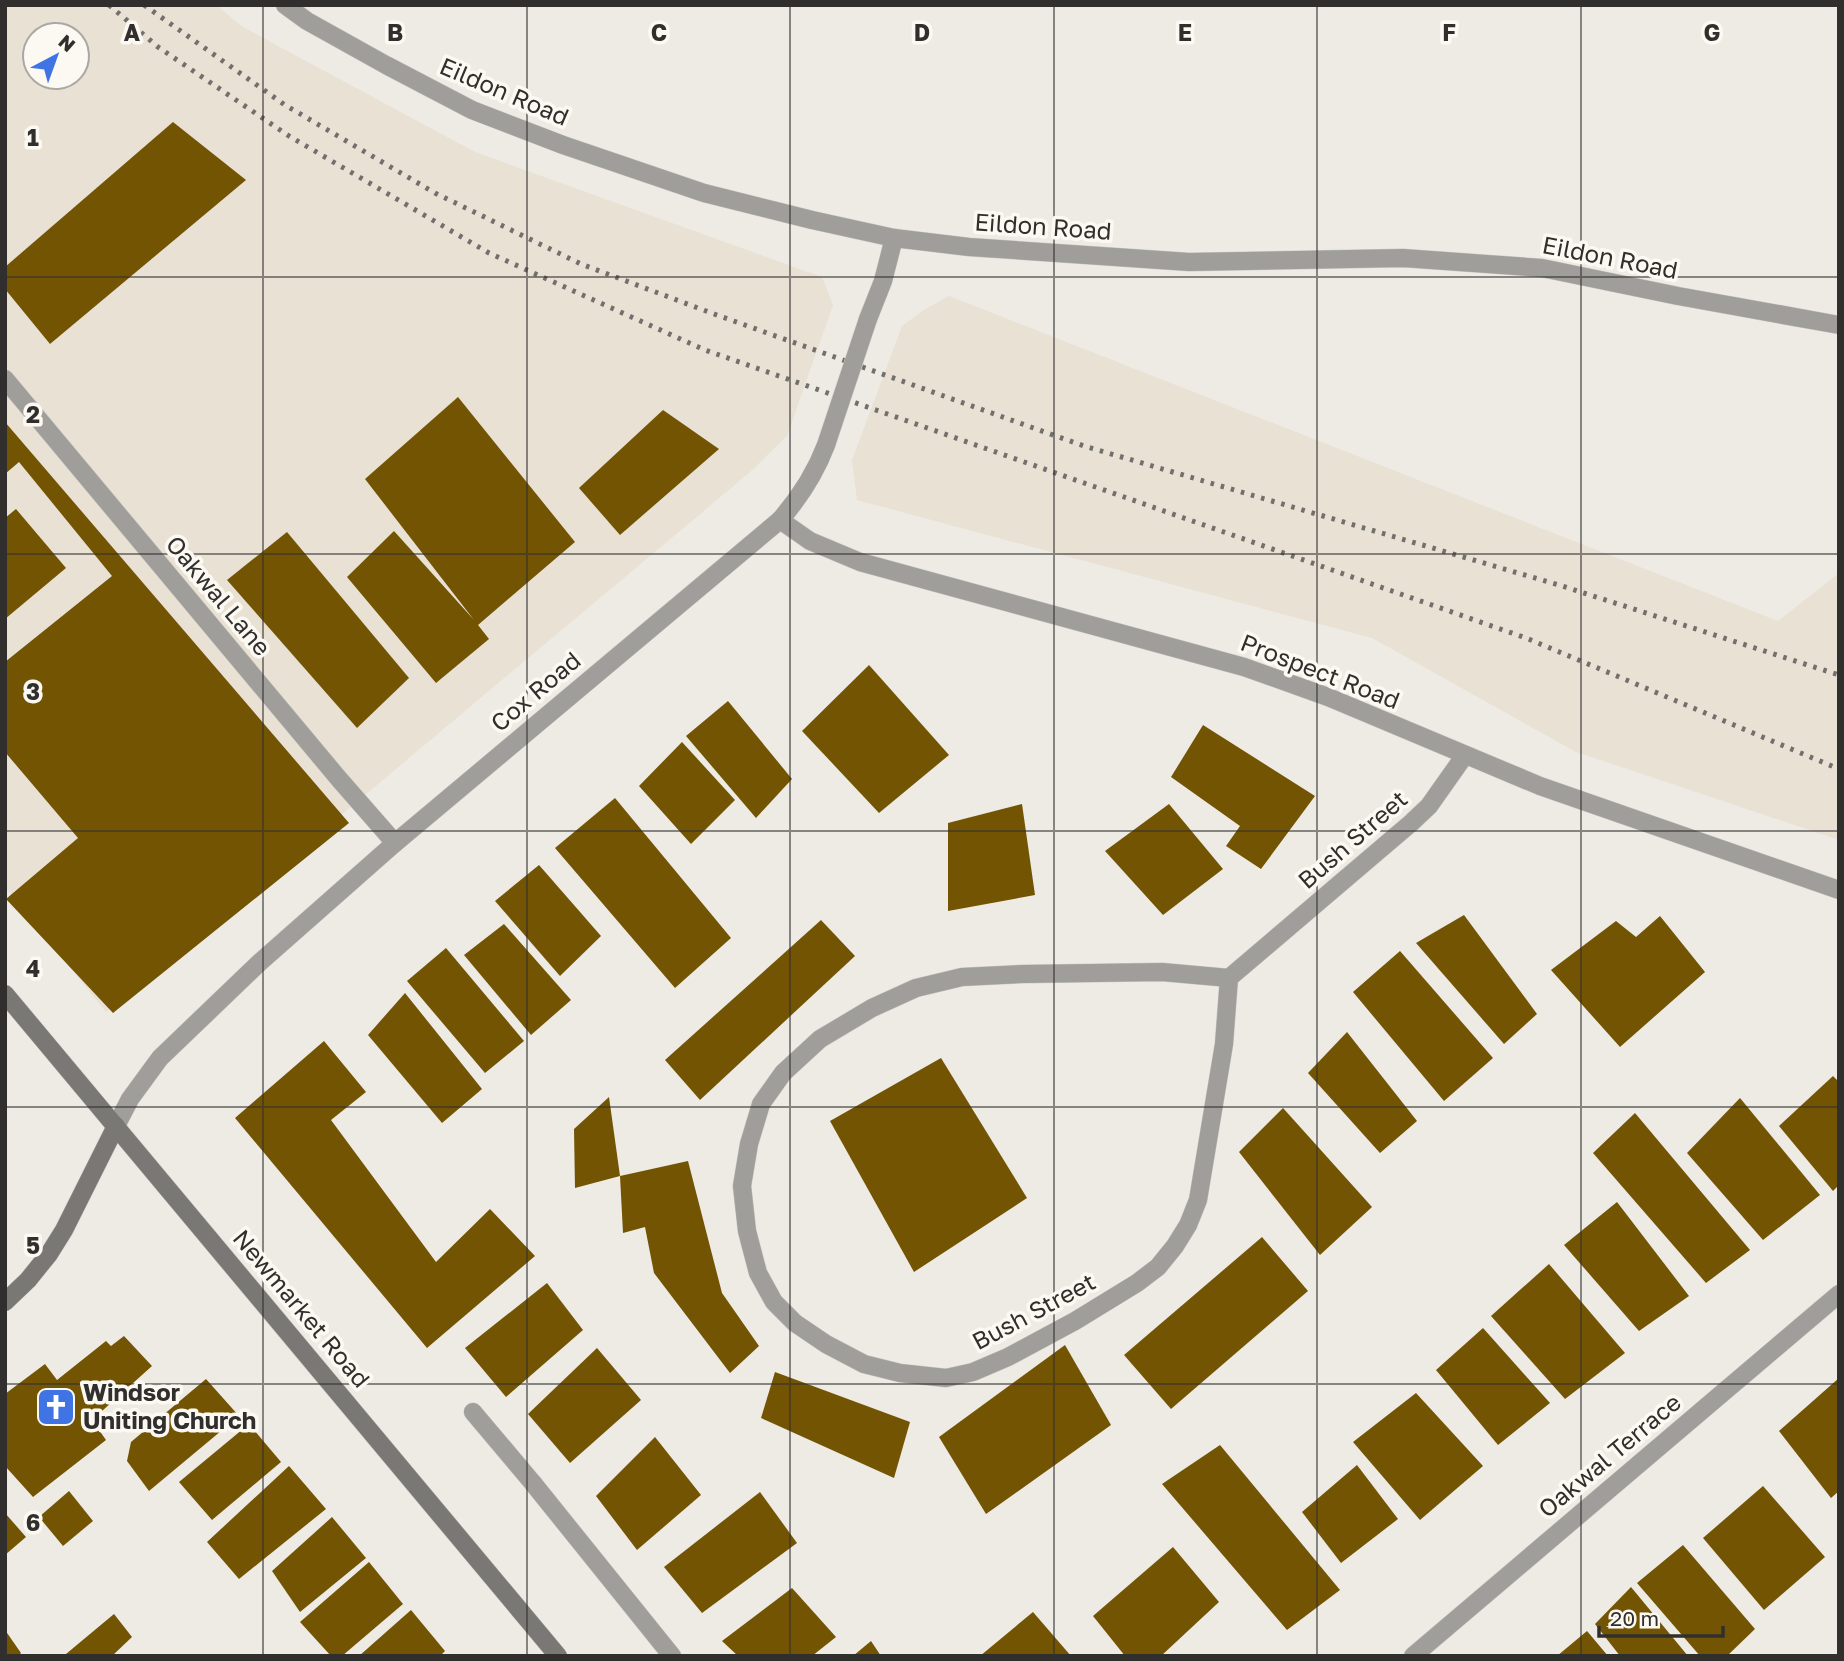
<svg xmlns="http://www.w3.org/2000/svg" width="1844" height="1661" font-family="'Golos Text',sans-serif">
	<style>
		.built { fill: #e8e1d4; fill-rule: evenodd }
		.building { fill: #735403 }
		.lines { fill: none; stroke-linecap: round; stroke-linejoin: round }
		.lane-casing { stroke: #ccc9c4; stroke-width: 19 }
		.street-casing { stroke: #ccc9c4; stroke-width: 19 }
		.secondary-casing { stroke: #ccc9c4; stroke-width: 19 }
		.lane { stroke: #9f9e9b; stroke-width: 18 }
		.street { stroke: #9f9e9b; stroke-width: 18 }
		.secondary { stroke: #7a7875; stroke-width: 18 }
		.rail { stroke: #726f6c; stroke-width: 5; stroke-dasharray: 3.5 7; stroke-linecap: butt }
		.street-bridge-casing { stroke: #ccc9c4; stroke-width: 19; stroke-linecap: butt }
		.street-bridge { stroke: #9f9e9b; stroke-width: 18 }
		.grid { fill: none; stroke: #312f2d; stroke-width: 2; stroke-opacity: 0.55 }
		.labels { text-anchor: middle; stroke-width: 7; stroke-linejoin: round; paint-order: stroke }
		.street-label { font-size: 24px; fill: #312f2d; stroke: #fcf8f2 }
		.poi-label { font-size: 24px; font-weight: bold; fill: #312f2d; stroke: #fcf8f2; text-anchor: start }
		.grid-label { font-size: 23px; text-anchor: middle; font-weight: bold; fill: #312f2d; stroke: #fcf8f2; stroke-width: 7; stroke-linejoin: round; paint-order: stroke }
	</style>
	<rect width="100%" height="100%" fill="#eeebe5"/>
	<g class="built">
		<path d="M5,5H216L243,27L475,152L822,277L833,305L787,436L749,473L106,1012L5,887ZM35,35H77V77H35Z"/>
		<path d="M949,296L1778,621L1839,573V840L1576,752L1372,638L857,500L852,460L902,326L924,310Z"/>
	</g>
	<g class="building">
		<path d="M173,122L246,180L50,344L5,289V267Z"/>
		<path d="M458,397L575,542L478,625L489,639L436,683L347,577L394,531L474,620L365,479Z"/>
		<path d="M663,410L719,449L620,535L579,488Z"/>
		<path d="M5,422L349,823L113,1013L6,899L78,838L5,752V662L112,576L19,462L5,474Z"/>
		<path d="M16,509L66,568L5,619V518Z"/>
		<path d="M287,532L409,678L357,728L227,580Z"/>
		<path d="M869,665L949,755L879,813L802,731Z"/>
		<path d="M728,701L792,779L756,818L686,736Z"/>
		<path d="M1203,725L1315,796L1261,869L1226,846L1240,826L1171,777Z"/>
		<path d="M682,742L735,800L691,844L639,786Z"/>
		<path d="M615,798L731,938L675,988L555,848Z"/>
		<path d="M1022,804L1035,895L948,911V823Z"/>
		<path d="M1169,804L1223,869L1163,915L1105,851Z"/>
		<path d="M539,865L601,936L560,976L495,901Z"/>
		<path d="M1464,915L1537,1014L1504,1044L1416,943Z"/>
		<path d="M1660,916L1705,972L1620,1047L1551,970L1616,921L1636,937Z"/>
		<path d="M821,920L855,956L700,1100L665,1060Z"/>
		<path d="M504,924L571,1000L531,1035L464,955Z"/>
		<path d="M446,948L524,1041L485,1073L407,981Z"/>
		<path d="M1400,951L1493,1058L1444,1101L1353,992Z"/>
		<path d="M405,993L482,1089L442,1123L368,1035Z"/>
		<path d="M1347,1032L1417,1121L1380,1153L1308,1073Z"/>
		<path d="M324,1041L366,1092L331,1120L436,1262L490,1209L535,1256L427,1348L235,1118Z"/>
		<path d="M941,1058L1027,1198L914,1272L830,1121Z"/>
		<path d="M1833,1076L1839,1082V1185L1833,1191L1779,1126Z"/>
		<path d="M609,1097L620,1176L575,1188L574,1129Z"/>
		<path d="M1740,1098L1820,1195L1763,1240L1687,1153Z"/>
		<path d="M1283,1108L1372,1207L1320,1255L1239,1152Z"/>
		<path d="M1635,1113L1750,1250L1706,1283L1593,1153Z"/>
		<path d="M688,1161L722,1293L759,1346L730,1373L654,1273L645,1227L623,1233L620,1176Z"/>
		<path d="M1617,1202L1689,1296L1639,1331L1564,1245Z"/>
		<path d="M1262,1237L1308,1291L1171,1409L1124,1355Z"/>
		<path d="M1549,1264L1625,1353L1565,1399L1491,1316Z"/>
		<path d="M547,1283L583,1330L506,1397L465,1348Z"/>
		<path d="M1483,1328L1550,1403L1498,1445L1436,1370Z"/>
		<path d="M124,1336L152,1366L92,1420L106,1440L33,1497L5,1466V1394L45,1364L57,1380L106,1341L111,1346Z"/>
		<path d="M1065,1345L1111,1425L986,1514L939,1437Z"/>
		<path d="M597,1348L641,1400L570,1463L528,1414Z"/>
		<path d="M775,1372L910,1422L894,1478L761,1418Z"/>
		<path d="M1839,1378V1491L1831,1498L1779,1431Z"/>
		<path d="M206,1379L239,1416L149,1491L127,1461L131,1442Z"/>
		<path d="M1416,1393L1483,1466L1420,1520L1353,1442Z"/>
		<path d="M249,1424L281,1462L212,1520L179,1482Z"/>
		<path d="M655,1437L701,1495L637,1550L596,1496Z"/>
		<path d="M1220,1445L1340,1590L1287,1630L1162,1484Z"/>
		<path d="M1357,1465L1398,1519L1341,1563L1302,1512Z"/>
		<path d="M289,1466L326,1509L239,1579L207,1542Z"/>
		<path d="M1763,1486L1825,1557L1764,1610L1703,1538Z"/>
		<path d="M69,1491L93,1521L63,1546L39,1517Z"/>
		<path d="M760,1492L797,1543L702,1613L664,1567Z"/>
		<path d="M5,1513L26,1537L5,1555Z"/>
		<path d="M332,1517L366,1558L300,1612L272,1571Z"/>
		<path d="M1683,1545L1755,1629L1727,1656H1700L1637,1583Z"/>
		<path d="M1173,1547L1219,1602L1161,1656H1125L1093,1616Z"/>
		<path d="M369,1562L403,1604L342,1656H331L300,1622Z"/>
		<path d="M1631,1587L1688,1656H1620L1595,1624Z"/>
		<path d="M792,1588L836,1637L812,1656H738L722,1641Z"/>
		<path d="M411,1610L445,1651L440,1656H359Z"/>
		<path d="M1033,1612L1071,1656H980Z"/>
		<path d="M114,1614L132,1637L112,1656H67L66,1654Z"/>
		<path d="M5,1630L21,1653L18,1656H5Z"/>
		<path d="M1587,1631L1608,1656H1557Z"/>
		<path d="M871,1641L881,1656H853Z"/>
	</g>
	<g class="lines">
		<defs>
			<path id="lane" d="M473,1412L532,1482L672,1656"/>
			<g id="street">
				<path d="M285,5L307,21L386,65L472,110L563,145L704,193L812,220L894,238L969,247L1189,262L1403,258L1542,268L1678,296L1839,325"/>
				<path d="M868,319L883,281L894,238"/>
				<path d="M5,379L339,779L395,843"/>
				<path d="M780,520L810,541L860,562L1244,667L1328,697L1540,786L1839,890"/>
				<path d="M1229,978L1162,972L1023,974L962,977L916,988L872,1008L820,1039L783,1073L761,1104L749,1144L742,1186L747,1231L758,1273L774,1302L795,1323L826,1344L864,1364L900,1373L946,1378L973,1372L1008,1357L1075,1321L1137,1283L1158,1267L1175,1246L1188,1225L1198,1200L1224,1044L1229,978L1411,823L1429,806L1465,755"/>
				<path d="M116,1126L130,1099L160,1058L259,963L395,843L780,520C800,497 815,474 826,445"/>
				<path d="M1413,1656L1839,1294"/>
			</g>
			<g id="secondary">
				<path d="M5,994L558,1656"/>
				<path d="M5,1302L28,1280L49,1254L64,1230L116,1126"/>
			</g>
		</defs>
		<use href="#lane" class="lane-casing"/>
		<use href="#street" class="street-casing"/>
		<use href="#secondary" class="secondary-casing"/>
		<use href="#lane" class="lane"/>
		<use href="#street" class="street"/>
		<use href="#secondary" class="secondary"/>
		<g class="rail">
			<path d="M109,5L158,47L289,136L489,253L705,350L1526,638L1839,769"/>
			<path d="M144,5L285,105L435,193L581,264L714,314L1084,446L1559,585L1839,675"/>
		</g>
		<defs>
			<path id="street-bridge" d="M826,445L868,319"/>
		</defs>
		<use href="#street-bridge" class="street-bridge-casing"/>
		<use href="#street-bridge" class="street-bridge"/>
	</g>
	<path class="grid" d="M263,5V1656M527,5V1656M790,5V1656M1054,5V1656M1317,5V1656M1581,5V1656M5,277H1839M5,554H1839M5,831H1839M5,1107H1839M5,1384H1839"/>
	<defs>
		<symbol id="church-square" viewBox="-11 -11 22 22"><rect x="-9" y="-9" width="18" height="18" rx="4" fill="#4074e5" stroke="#fcf8f2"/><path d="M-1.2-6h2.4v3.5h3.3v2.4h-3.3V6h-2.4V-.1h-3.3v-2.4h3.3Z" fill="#fff"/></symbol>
	</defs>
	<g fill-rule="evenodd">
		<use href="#church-square" x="34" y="1385" width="44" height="44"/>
	</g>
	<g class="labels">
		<g class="street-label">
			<text transform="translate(504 92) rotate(23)" y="8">Eildon Road</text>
			<text transform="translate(1043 227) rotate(4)" y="8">Eildon Road</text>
			<text transform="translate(1610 258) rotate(11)" y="8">Eildon Road</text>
			<text transform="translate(218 596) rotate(50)" y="8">Oakwal Lane</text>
			<text transform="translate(1320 672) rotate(21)" y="8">Prospect Road</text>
			<text transform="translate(536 692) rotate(-40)" y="8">Cox Road</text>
			<text transform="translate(1353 840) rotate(-41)" y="8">Bush Street</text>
			<text transform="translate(301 1309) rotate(50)" y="8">Newmarket Road</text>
			<text transform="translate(1034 1312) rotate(-28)" y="8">Bush Street</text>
			<text transform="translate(1610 1456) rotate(-40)" y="8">Oakwal Terrace</text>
		</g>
		<g class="poi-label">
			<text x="83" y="1401">Windsor<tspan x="83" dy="28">Uniting Church</tspan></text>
		</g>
	</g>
	<g class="grid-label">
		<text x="132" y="41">A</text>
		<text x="395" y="41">B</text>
		<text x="659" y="41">C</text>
		<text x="922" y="41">D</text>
		<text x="1185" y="41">E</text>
		<text x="1449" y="41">F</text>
		<text x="1712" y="41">G</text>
		<text x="33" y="146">1</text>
		<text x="33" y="423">2</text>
		<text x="33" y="700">3</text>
		<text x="33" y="977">4</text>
		<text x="33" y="1254">5</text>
		<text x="33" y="1531">6</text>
	</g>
	<rect width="1844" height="1661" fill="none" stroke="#312f2d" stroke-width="14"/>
	<g transform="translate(56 56) rotate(41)"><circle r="33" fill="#fcf8f2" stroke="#aba8a3" stroke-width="2"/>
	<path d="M0-5L12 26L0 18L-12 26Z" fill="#4074e5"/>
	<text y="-10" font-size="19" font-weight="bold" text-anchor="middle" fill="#312f2d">N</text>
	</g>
	<path d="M1599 1626v10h124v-10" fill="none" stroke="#312f2d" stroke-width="3.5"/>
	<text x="1610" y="1626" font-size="21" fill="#312f2d" stroke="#fcf8f2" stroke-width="5" paint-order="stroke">20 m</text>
</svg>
